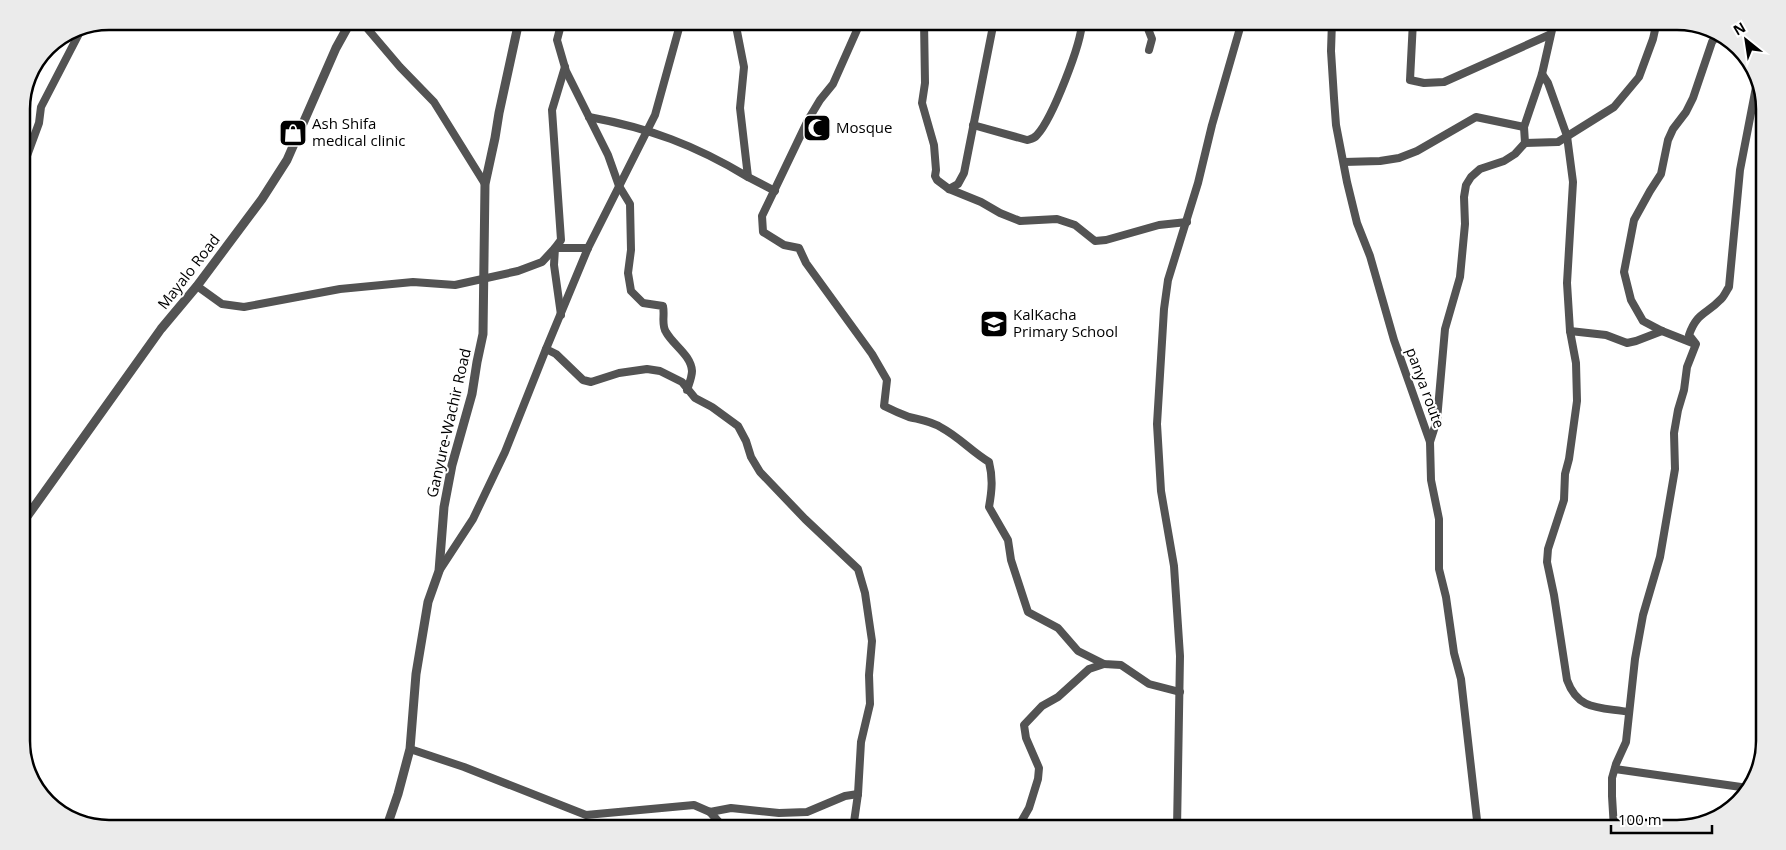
<svg xmlns="http://www.w3.org/2000/svg" width="1786" height="850" font-family="'Open Sans',sans-serif">
	<style>
		.lines { fill: none; stroke-linecap: round; stroke-linejoin: round }
		.minor { stroke: #535353; stroke-width: 8 }
		.tertiary { stroke: #535353; stroke-width: 9 }
		.labels { text-anchor: middle; stroke-width: 4; stroke-linejoin: round; paint-order: stroke }
		.poi-label { font-size: 15px; fill: #000; stroke: #fff; text-anchor: start }
		.street-label { font-size: 15px; fill: #000; stroke: #fff }
		.rim { fill: none; stroke: #000; stroke-width: 2.5 }
	</style>
	<rect width="100%" height="100%" fill="#fff"/>
	<g class="lines">
		<g class="minor">
			<path d="M355,21L366,27L400,67L434,102L485,184"/>
			<path d="M562,21L557,40L566,71L608,155L619,186L630,204L631,250L628,273L631,291L643,303L663,306C665,315 661,325 666,332C673,345 691,355 692,371C692,377 689,384 687,390"/>
			<path d="M735,21L744,67L740,108L748,177L775,191"/>
			<path d="M861,21L833,84L820,100L808,120L762,216L763,232L784,245L799,248L806,263L872,354L887,380L884,406C892,410 901,414 909,417C921,420 931,421 942,428C959,437 972,452 989,462C993,478 992,490 989,507L1008,540L1011,560L1028,612L1058,628L1078,651L1104,664L1121,665L1149,684L1180,692"/>
			<path d="M924,21L925,83L922,103L934,145L936,170L935,176L937,180L949,189L981,202L1000,213L1020,221L1057,219L1075,225L1095,241L1106,240L1159,225L1187,222"/>
			<path d="M1145,21L1152,39L1149,50"/>
			<path d="M1332,21L1331,51L1334,98L1336,125L1347,182L1357,223L1370,256L1394,340L1430,442L1431,480L1439,519V569L1446,597L1454,653L1461,679L1478,829"/>
			<path d="M1413,21L1410,80L1424,83L1444,82L1549,35"/>
			<path d="M1542,74L1548,83L1567,136L1573,182L1567,283L1570,331L1576,363L1577,401L1569,459L1565,474L1564,500L1548,549L1547,562L1554,595L1567,680C1578,711 1600,707 1629,712"/>
			<path d="M589,117C649,128 695,145 748,177"/>
			<path d="M973,125L1027,140C1031,139 1034,139 1037,135C1052,119 1082,43 1082,21"/>
			<path d="M1525,143L1524,127L1542,74L1554,21"/>
			<path d="M1344,162L1380,161L1399,158L1417,151L1476,117L1524,127"/>
			<path d="M21,172L39,123L41,107L83,26"/>
			<path d="M949,189L958,184L964,173L994,21"/>
			<path d="M197,286L222,304L244,307L340,289L413,282L455,285L518,271L542,262L555,248H588"/>
			<path d="M561,315L554,265L555,248L561,240L552,110L565,67"/>
			<path d="M1570,331L1606,335L1627,343L1636,341L1662,331"/>
			<path d="M1695,344L1662,331L1643,321L1631,300L1624,272L1634,220L1650,191L1661,174L1668,140L1673,129L1686,112L1693,98L1712,42L1719,33"/>
			<path d="M546,349L556,354L583,380L591,382L619,373L647,369L660,371L682,382L695,398L712,407L738,426L746,441L751,457L760,472L805,519L858,569L865,593L872,641L869,675L870,704L861,742L858,794L853,829"/>
			<path d="M1430,442L1437,420L1445,329L1460,277L1465,224L1464,197L1466,185L1471,177L1480,169L1504,161L1515,154L1525,143L1558,142L1614,107L1639,77L1653,39L1657,21"/>
			<path d="M439,571L473,519L505,452L546,349L588,248L655,115L681,21"/>
			<path d="M410,749L464,767L586,815L694,805L710,812L731,808L779,813L807,812L845,796L858,794"/>
			<path d="M1615,769L1741,787L1747,789"/>
			<path d="M710,812L725,829"/>
			<path d="M1017,829L1029,808L1038,779L1039,768L1026,738L1024,725L1042,706L1058,697L1089,669L1104,664"/>
			<path d="M1177,829L1180,656L1174,566L1161,491L1157,424L1164,309L1168,280L1198,183L1212,125L1242,21"/>
			<path d="M1614,829L1612,796V778L1616,764L1626,742L1635,659L1643,615L1660,557L1675,469L1674,433L1678,410L1684,390L1687,367L1696,344L1689,335C1697,312 1706,315 1720,300C1724,297 1726,291 1729,287L1740,170L1757,82"/>
		</g>
		<g class="tertiary">
			<path d="M21,525L161,329L197,286L262,199L287,160L336,48L351,21"/>
			<path d="M386,829L398,794L410,749L416,674L428,602L439,571L444,507L452,465L472,394L477,362L483,334L485,184L495,138L499,113L519,21"/>
		</g>
	</g>
	<defs>
		<symbol id="mosque-square" viewBox="-11 -11 22 22"><rect x="-9" y="-9" width="18" height="18" rx="4" fill="#000" stroke="#fff"/><path d="M3.5-4.9A6 6 0 1 0 3.5 4.9A5 5 0 1 1 3.5-4.9Z" fill="#fff"/></symbol>
		<symbol id="shop-square" viewBox="-11 -11 22 22"><rect x="-9" y="-9" width="18" height="18" rx="4" fill="#000" stroke="#fff"/><path d="M-5-2.5h2.3a2.7 3.5 0 0 1 5.4 0H5L5.5 6h-11ZM-1.5-2.5h3a1.5 2.3 0 0 0-3 0Z" fill="#fff"/></symbol>
		<symbol id="school-square" viewBox="-11 -11 22 22"><rect x="-9" y="-9" width="18" height="18" rx="4" fill="#000" stroke="#fff"/><path d="M0-5L7-2L0 1L-7-2ZM-4 1L0 2.5L4 1V4Q0 6-4 4Z" fill="#fff"/></symbol>
	</defs>
	<g fill-rule="evenodd">
		<use href="#mosque-square" x="801" y="112" width="32" height="32"/>
		<use href="#shop-square" x="277" y="117" width="32" height="32"/>
		<use href="#school-square" x="978" y="308" width="32" height="32"/>
	</g>
	<g class="labels">
		<g class="poi-label">
			<text x="312" y="129">Ash Shifa<tspan x="312" dy="17">medical clinic</tspan></text>
			<text x="836" y="133">Mosque</text>
			<text x="1013" y="320">KalKacha<tspan x="1013" dy="17">Primary School</tspan></text>
		</g>
		<g class="street-label">
			<text transform="translate(189 272) rotate(-52)" y="5">Mayalo Road</text>
			<text transform="translate(1425 388) rotate(70)" y="5">panya route</text>
			<text transform="translate(449 423) rotate(-77)" y="5">Ganyure-Wachir Road</text>
		</g>
	</g>
	<path d="M0 0H1786V850H0ZM109 30H1677A79 79 0 0 1 1756 109V741A79 79 0 0 1 1677 820H109A79 79 0 0 1 30 741V109A79 79 0 0 1 109 30Z" fill="#ebebeb" fill-rule="evenodd"/>
	<path class="rim" d="M109 30H1677A79 79 0 0 1 1756 109V741A79 79 0 0 1 1677 820H109A79 79 0 0 1 30 741V109A79 79 0 0 1 109 30Z"/>
	<g transform="translate(1746 40) rotate(330)" stroke="#ffffff" stroke-width="4" paint-order="stroke">
	<path d="M0-4L9 19L0 12L-9 19Z" fill="#000000"/>
	<text y="-8" font-size="14" font-weight="bold" text-anchor="middle" fill="#000000">N</text>
	</g>
	<path d="M1611 825v8h101v-8" fill="none" stroke="#000000" stroke-width="2.5"/>
	<text x="1618" y="825" font-size="15" fill="#000000" stroke="#ffffff" stroke-width="4" paint-order="stroke">100 m</text>
</svg>
